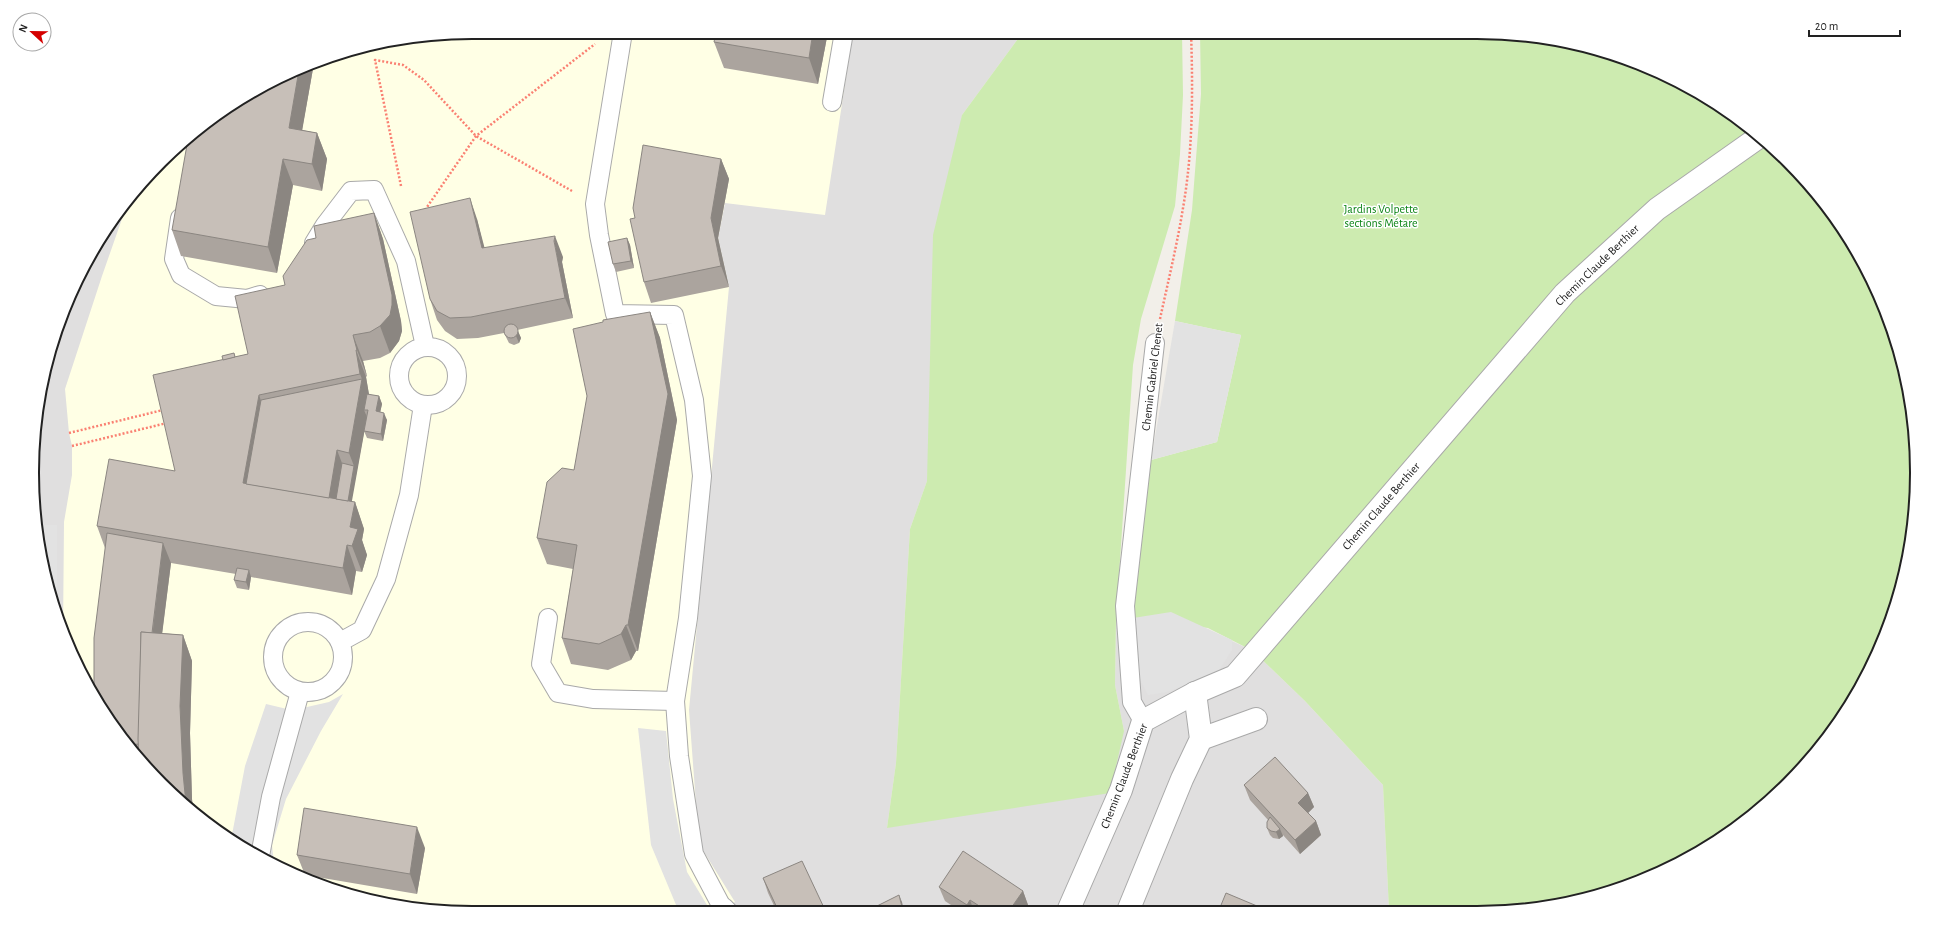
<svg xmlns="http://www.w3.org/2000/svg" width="1949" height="945" font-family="'Alegreya Sans',sans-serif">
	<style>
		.residential { fill: #e0dfdf }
		.education { fill: #ffffe5 }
		.grass { fill: #cdebb0 }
		.parking { fill: #e2e2e2 }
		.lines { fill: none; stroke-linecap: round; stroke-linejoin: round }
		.service-casing { stroke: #a9a9a9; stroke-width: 20 }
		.minor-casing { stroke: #a9a9a9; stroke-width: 24 }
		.path { stroke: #fa8072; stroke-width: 2.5; stroke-dasharray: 2 2; stroke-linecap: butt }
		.service { stroke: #fff; stroke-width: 18 }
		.minor { stroke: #fff; stroke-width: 22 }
		.wall { fill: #aba49e }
		.shaded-wall { fill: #8b8681 }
		.building { fill: #c7bfb8; stroke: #8b8681 }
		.labels { text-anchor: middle; stroke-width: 3; stroke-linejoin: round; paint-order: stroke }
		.park-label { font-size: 12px; fill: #0c8416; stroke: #fff }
		.street-label { font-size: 12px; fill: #222; stroke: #fff }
		.rim { fill: none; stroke: #222; stroke-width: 2 }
	</style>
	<rect width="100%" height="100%" fill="#f2efe9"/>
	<path class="residential" d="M473,32H1023L962,115L927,481L910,529L896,763L887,828L1124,731L1115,685L1116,620L1171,612L1253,651L1305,701L1383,785L1389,910L472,913L386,904L304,879L228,839L123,740L78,668L55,614L36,530L32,472L41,386L65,304L106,228L141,182L331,55L387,40Z"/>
	<path class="education" d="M473,32H853L825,215L725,203L718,238L729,287L689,710L699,844L735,902L719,912L472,913L386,904L304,879L228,839L161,784L123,740L78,668L63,633L64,522L72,475V446L69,433L65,389L102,276L130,196L141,182L204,123L252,91L331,55L387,40Z"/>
	<g class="grass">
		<path d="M1023,32H1182L1183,95L1180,154L1175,206L1141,319L1133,365L1116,620L1115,685L1124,731L1110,793L887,828L896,763L910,529L927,481L933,235L962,115Z"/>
		<path d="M1200,32H1477L1563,41L1645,66L1721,106L1788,161L1843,228L1884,304L1909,387L1917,473L1908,559L1883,641L1826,740L1745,822L1645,879L1534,909L1389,910L1383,785L1305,701L1253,651L1208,628L1133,618L1151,460L1217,442L1241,335L1175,321L1192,210L1201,94Z"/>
	</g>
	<g class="parking">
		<path d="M1175,321L1241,335L1217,442L1151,460Z"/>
		<path d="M38,525H57V619L38,540Z"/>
		<path d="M1171,612L1232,640V650L1218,672L1167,692L1148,695L1138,676L1133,618Z"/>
		<path d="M343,694L321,731L286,799L272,845L274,863L246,848L248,845L231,840L245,766L266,704L287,709L289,702L307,707L329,702Z"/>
		<path d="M638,728L666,731L673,799L687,872L710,910L706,912H679L651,845Z"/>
		<path d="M314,881L359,892V896L314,882Z"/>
	</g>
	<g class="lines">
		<defs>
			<g id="service">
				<path d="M623,32L595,204L599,235L615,314L674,315L694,400L702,476L688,618L675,701L679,756L694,854L723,909"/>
				<path d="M832,102L844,32"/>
				<path d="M180,218L174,259L181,275L216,296L247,299L260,295"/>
				<path d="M314,243L325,225L351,191L374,190L406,261L425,346"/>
				<circle cx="428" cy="376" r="29"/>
				<path d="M548,618L541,664L558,693L593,699L675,701"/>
				<circle cx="308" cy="657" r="35"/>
				<path d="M340,642L362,630L386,579L409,495L423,405"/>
				<path d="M1143,721L1132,702L1125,606L1155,343"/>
				<path d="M260,856L271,797L300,692"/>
			</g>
			<g id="minor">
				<path d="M1201,739L1256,719"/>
				<path d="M723,909L726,912"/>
				<path d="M1068,911L1121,790L1143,721L1195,693L1235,676L1565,293L1657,209L1759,137"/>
				<path d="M1128,911L1182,779L1201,739L1195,693"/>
			</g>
		</defs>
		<use href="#service" class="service-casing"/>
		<use href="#minor" class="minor-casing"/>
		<g class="path">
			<path d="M401,186L375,60L403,65L424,80L476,136L572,191"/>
			<path d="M425,210L476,136L595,44"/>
			<path d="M1160,319C1168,282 1177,245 1183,208C1193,151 1193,90 1191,32"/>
			<path d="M69,433L163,410"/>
			<path d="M72,446L167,423"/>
		</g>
		<use href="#service" class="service"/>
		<use href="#minor" class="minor"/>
	</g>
	<g class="wall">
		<path d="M828,32L818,84L724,68L714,42Z"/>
		<path d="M314,63L302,130L317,133L327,159L322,191L293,185L277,273L181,256L172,230L252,91Z"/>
		<path d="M721,159L729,179L718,238L729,287L651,303L644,282L635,218Z"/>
		<path d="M374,213L383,239L401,321L402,331L399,341L390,353L380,358L363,361L367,376L366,377L369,395L379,396L382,404L380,412L387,420L383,441L367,438L364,431L365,427L351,502H355L364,529L362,540L367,555L362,572L356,571L352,595L251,577L249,590L237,588L234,580L236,574L171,563L162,633L183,635L192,661L190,733L192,799L193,810L161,784L123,740L105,548L97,526L175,471L223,360L234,353L235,357L248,354L285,285L316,238Z"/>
		<path d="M477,219L484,248L563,257L562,262L573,318L517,330L521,338L519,343L514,345L509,343L504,333L478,338L457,339L445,331L437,320L430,299Z"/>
		<path d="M627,238L630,245L634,268L616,272L613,264Z"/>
		<path d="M650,312L660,338L677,420L638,651H636L631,660L608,670L571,664L562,638L573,569L547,564L537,538L574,470Z"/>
		<path d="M1244,785L1308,793L1314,807L1308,813L1316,821L1321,835L1300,854L1283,835V836L1279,839L1273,838L1270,835L1267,828L1268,820L1250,800Z"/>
		<path d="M425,848L417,894L305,875L297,855Z"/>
		<path d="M763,878L826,912H777L768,893Z"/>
		<path d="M939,887L1023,891L1028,905L1024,911H960L945,901Z"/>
	</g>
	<g class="shaded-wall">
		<path d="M813,32H828L818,84L809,58Z"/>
		<path d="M314,63L298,154L289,128L299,70Z"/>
		<path d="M317,133L327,159L322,191L312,164Z"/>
		<path d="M283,159L293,185L277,273L268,247Z"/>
		<path d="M721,159L729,179L718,238L729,287L721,266L711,218Z"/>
		<path d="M470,198L477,219L488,261L482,248Z"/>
		<path d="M374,213L383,239L401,321L402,331L399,341L390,353L380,326Z"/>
		<path d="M555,236L563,257L562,262L573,318L565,298L554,241Z"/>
		<path d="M627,238L630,245L634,268L631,261Z"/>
		<path d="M650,312L660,338L677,420L638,651L628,625Z"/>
		<path d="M518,331L521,338L519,343L516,336Z"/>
		<path d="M353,335L363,361L367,376L357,350Z"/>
		<path d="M356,350L366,377L370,400L368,410H364L367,417L348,523L345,515L354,466L349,453L362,379L360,374Z"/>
		<path d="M259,395L268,421L256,490L243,483Z"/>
		<path d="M379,396L382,404L379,418L376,411Z"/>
		<path d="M384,413L387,420L383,441L381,434Z"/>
		<path d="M337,450L345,471L338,505L328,500Z"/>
		<path d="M355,502L364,529L362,540L367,555L362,572L352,546L350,527Z"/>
		<path d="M163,543L171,563L159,659L152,638Z"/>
		<path d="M347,545L356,571L352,595L343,568Z"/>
		<path d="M249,570L251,577L249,590L246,582Z"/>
		<path d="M626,625L636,651L631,660L621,634Z"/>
		<path d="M183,635L192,661L190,733L192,799L193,810L186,804L183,773L180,706Z"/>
		<path d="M1308,793L1314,807L1304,817L1298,803Z"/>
		<path d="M1316,821L1321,835L1300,854L1295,840Z"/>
		<path d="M417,827L425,848L417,894L410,874Z"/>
		<path d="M1280,829L1283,836L1279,839L1276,832Z"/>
		<path d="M1023,891L1028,905L1024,911H1009Z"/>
		<path d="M899,895L902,902L904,911H903Z"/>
		<path d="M970,900L974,911H969L967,905Z"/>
	</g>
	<g class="building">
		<path d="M716,32H813L809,58L714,42Z"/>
		<path d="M299,70L289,128L317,133L312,164L283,159L268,247L172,230L188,139L204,123L252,91Z"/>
		<path d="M643,145L721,159L711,218L721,266L644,282L630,219L635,218L633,208Z"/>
		<path d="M470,198L482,248L555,236L554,241L565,298L471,317L450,318L437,311L430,299L410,212Z"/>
		<path d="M374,213L392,295V305L390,315L380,326L370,332L353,335L357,350H356L360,374L259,395L243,483L355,502L350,527L358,529L352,546L347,545L343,568L97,526L109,459L175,471L153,375L248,354L235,296L285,285L283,276L307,240L316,238L314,226Z"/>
		<path d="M627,238L631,261L613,264L608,242Z"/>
		<path d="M650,312L668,394L628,625H626L621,634L599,644L562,638L577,545L537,538L547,482L562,468L574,470L587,396L573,329L603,322V320Z"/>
		<circle cx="511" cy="331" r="7"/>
		<path d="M234,353L235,357L223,360L222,356Z"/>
		<path d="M362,379L349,453L337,450L329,498L246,484L261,400Z"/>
		<path d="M367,394L379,396L376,411L384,413L381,434L364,431L368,410H364Z"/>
		<path d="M342,463L354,466L348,501L336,499Z"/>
		<path d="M107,533L163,543L152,633L141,632L139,744L127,745L123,740L94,693V638Z"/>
		<path d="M237,568L249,570L246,582L234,580Z"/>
		<path d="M141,632L183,635L180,706L183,773L186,804L161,784L139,759L138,739Z"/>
		<path d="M1275,757L1308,793L1298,803L1316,821L1295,840L1244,785Z"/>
		<path d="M304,808L417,827L410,874L297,855Z"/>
		<path d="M1270,817L1280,829L1276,832L1271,831L1267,828V822Z"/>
		<path d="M963,851L1023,891L1009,911H987L970,900L967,905L939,887Z"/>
		<path d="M802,861L826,912H779L763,878Z"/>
		<path d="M1226,893L1257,906L1259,910H1219Z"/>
		<path d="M899,895L903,911L865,912Z"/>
	</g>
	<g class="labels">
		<g class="park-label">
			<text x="1381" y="213">Jardins Volpette<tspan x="1381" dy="14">sections Métare</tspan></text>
		</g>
		<g class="street-label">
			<text transform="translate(1597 265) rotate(-44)" y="4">Chemin Claude Berthier</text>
			<text transform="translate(1152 377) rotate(-83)" y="4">Chemin Gabriel Chenet</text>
			<text transform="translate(1381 506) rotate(-49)" y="4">Chemin Claude Berthier</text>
			<text transform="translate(1124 776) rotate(-69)" y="4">Chemin Claude Berthier</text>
		</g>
	</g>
	<path d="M0 0H1949V945H0ZM472 39H1477A433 433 0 0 1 1910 472V473A433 433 0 0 1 1477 906H472A433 433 0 0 1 39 473V472A433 433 0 0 1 472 39Z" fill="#fff" fill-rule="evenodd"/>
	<path class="rim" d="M472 39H1477A433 433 0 0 1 1910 472V473A433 433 0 0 1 1477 906H472A433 433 0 0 1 39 473V472A433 433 0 0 1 472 39Z"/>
	<g transform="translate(32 32) rotate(292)"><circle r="19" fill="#ffffff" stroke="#a7a7a7"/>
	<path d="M0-3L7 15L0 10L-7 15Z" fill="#d40000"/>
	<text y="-6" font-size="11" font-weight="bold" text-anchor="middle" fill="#222222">N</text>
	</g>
	<path d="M1809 30v6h91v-6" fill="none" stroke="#222222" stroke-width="2"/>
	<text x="1815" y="30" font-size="12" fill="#222222" stroke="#ffffff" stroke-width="3" paint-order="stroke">20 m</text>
</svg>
